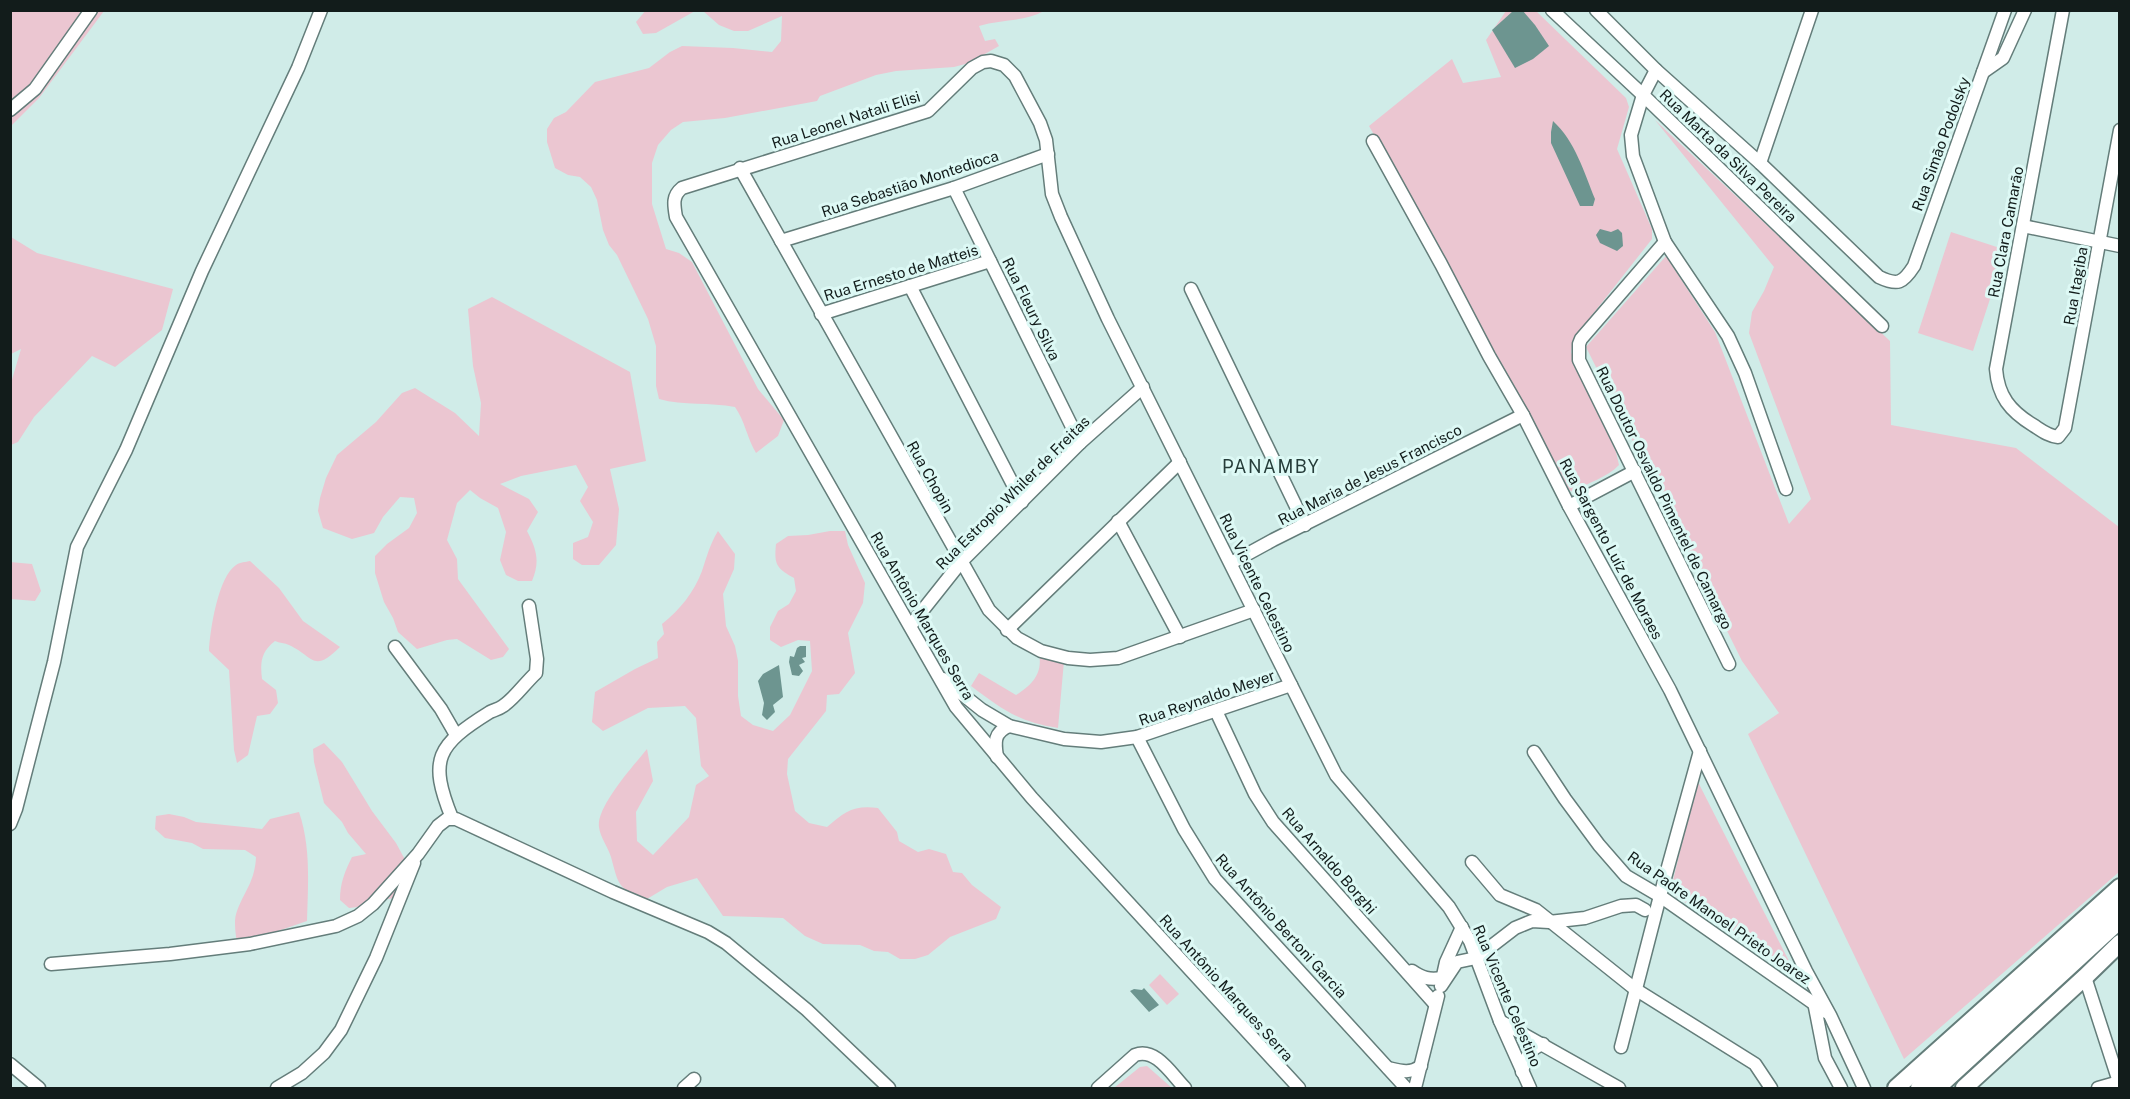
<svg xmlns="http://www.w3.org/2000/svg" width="2130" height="1099" font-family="'Public Sans',sans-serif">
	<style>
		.green { fill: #ebc6d1 }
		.water { fill: #6d9590 }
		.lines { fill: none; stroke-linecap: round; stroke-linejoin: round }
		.minor-casing { stroke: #647d7a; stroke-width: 15 }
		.major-casing { stroke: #647d7a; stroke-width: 20 }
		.minor { stroke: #fff; stroke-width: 12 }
		.major { stroke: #fff; stroke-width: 16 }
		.labels { text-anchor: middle; stroke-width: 6; stroke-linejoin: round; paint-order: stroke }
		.street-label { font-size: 15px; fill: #121c1b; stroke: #ddf9f5 }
		.quarter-label { font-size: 18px; letter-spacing: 1.5px; fill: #263d3a; stroke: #ddf9f5 }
	</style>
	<rect width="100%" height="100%" fill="#d0ece8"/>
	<g class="green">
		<path d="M646,10H695V11L656,33L643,34L636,22Z"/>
		<path d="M11,11H104L39,98L11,126Z"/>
		<path d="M703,11H1044C1024,22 1001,19 979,26L985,41L995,39L999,46L969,63L954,67L896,71L876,75L820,96L817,101L725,118L683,122L671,130L658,145L652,163V204L666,249L679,253L692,262L758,389L784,420L778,436L756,453C747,438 745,421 735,407C710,402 684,406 659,399L656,386V346L648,319L617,255L609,245L603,230L597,200L591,187L580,177L568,175L555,168L547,142V129L554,118L566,112L595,82L649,68L670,52L682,46L733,48L772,52L781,41L782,16L748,31H734L719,25Z"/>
		<path d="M1506,11H1536L1626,98L1629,107L1617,149L1652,229V239L1574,338L1571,352L1616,452L1619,465C1607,478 1588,482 1573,492L1567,489L1450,268L1369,126L1452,59L1463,83L1501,77L1486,40Z"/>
		<path d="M1655,120L1890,341L1891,425L2016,448L2119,527V872L1904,1059L1748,734L1779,713L1742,661L1586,347L1666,256L1715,332L1789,524L1811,499L1749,333L1752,312L1764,291L1774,267Z"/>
		<path d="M1951,232L2006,250L1973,351L1918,333Z"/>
		<path d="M11,237L37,253L173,289L162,330L115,367L92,356L34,417L18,442L11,445V383L21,349L11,354Z"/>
		<path d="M492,297L630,372L646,461L610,469L619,509L616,545L599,565H582L573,559V543L588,537L593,522L580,501L588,487L576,465L521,476L500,484L529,499L538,512L527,531C537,550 540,562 532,581H518L506,575L500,560L506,532L498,508L480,498L470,490L457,503L447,540L457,559L458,579L509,649L503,657L491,660L457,639L447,640L417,649L398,632L393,618L384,602L375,573V556L387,544L409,528L417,513L414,498L400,497L383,517L374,533L352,539L323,528L318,511L320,498L326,478L337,455L376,422L402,393L415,388L455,413L479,436L481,403L473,366L468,309Z"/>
		<path d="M718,531L735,554L734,569L723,594L726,626L735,646L738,661V696L741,716L753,725L773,731L790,715L812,671L810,641L798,640L781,647L770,640V627L778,611L789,604L796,591L794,578C776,568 774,564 776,544L788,536L808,535L830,531H845L848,545L865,583L863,603L848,633L855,673L839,694L827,695L826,711L788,759L787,774L795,811L809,823L827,827C845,812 853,805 878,808L897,832L899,841L918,852L929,849L946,854L953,872L962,873L972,885L1001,907L996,919L950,937L928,955L915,959H900L888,952L874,951L860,945L823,944L805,936L783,918L723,916L697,878L667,887L647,899C617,888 619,886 611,857C608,847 600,837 599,827C596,807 634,765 647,749L653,781L636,812L637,841L653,855L689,817L696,785L709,776L701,766L696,718L685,706L648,708L603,731L592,722L595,692L635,669L658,658L657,642L664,634L662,624C680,610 694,592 702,571C707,556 710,544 718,531Z"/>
		<path d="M250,561L279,588L303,621L340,647C313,674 313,656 289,645C285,643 279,643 275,641C261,652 260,662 262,679L276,690L278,703L270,714L257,716L248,755L237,763L234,750L229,670L209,651C210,630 218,577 236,565C240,562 246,562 250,561Z"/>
		<path d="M10,562L32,564L41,591L35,601L11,599Z"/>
		<path d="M1039,653L1064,661L1058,728C1018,722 1002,709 971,686L979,673L1016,695C1032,685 1043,674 1039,653Z"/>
		<path d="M324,743L342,762L372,811L396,843L409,867L407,899C384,895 371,906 349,908L340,900C340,883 345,871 352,857L366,854L348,833L342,822L324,803L314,762L313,749Z"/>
		<path d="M1697,780L1793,969L1670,893Z"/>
		<path d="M299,812C311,847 308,884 307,921L237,945C236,934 233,921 237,911C245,890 255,881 256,857L245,850L203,849L192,843L165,838L155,829L156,816L169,814L184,817L196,822L262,829L270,819Z"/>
		<path d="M1160,974L1179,994L1167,1005L1149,985Z"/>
		<path d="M1147,1066L1172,1088H1114L1140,1067Z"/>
	</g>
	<g class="water">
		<path d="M1513,11H1523L1535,25L1549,46L1533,59L1515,68L1492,30Z"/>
		<path d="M1553,121C1575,141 1584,172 1595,199L1593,206H1580L1551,143V132Z"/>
		<path d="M1600,229L1611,232L1618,229L1622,233L1623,246L1617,251L1600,243L1596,235Z"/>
		<path d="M800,646H806V657L802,658L805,662L799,665L803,671L799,676L792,675L789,662L790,656L794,657L797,648Z"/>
		<path d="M779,665L783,697L773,705L775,712L767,720L762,715L764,703L758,681L763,674Z"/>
		<path d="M1144,988L1159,1005L1149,1012L1130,991L1134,989L1142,990Z"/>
	</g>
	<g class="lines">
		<defs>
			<g id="minor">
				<path d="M1552,10L1643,95L1882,326"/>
				<path d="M1596,10L1656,70L1760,163L1879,277C1898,286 1903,283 1914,266L2005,10"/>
				<path d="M2063,10L1996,369C1998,396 2010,411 2033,425C2041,430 2048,436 2058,437L2065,428L2120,130"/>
				<path d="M1656,70L1643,95L1631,135L1633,156L1665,242L1728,336L1745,373L1786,489"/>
				<path d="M1983,72L2003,58L2025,10"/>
				<path d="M10,110L35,89L91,10"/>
				<path d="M1373,141L1441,264L1489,356L1523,415L1569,506L1670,690L1806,971L1830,1015L1864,1088"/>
				<path d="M1760,163L1812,10"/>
				<path d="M740,168L989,610L1017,638L1041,651L1068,658L1090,660L1118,658L1254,610"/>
				<path d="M954,188L1080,443"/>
				<path d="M2023,226L2120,246"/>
				<path d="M781,241L954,188L1048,154"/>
				<path d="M1665,242L1581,339L1579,344V360L1729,664"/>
				<path d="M910,286L1022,502"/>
				<path d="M1191,289L1305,525"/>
				<path d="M821,314L990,261"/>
				<path d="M1569,506L1635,471"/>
				<path d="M1118,521L1180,637"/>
				<path d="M1231,563L1273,540L1523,415"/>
				<path d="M911,625L961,562L1080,443L1143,387"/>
				<path d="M1007,630L1180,462"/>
				<path d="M395,647L441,709L456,735"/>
				<path d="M943,679L982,710L1009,726L1064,739L1101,742L1137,737L1291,685"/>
				<path d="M1216,711L1255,794L1273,822L1435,1004"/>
				<path d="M1137,737L1184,829L1215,879L1406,1088"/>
				<path d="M1534,752L1565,799L1599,845L1626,876L1660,896L1826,1012"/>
				<path d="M997,757C995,743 993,733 1009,726"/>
				<path d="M452,818C428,759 437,745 490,712C494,710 499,709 503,706C515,698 525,683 536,673L537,659L529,606"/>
				<path d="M10,824L16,809L54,662L77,547L126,450L202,271L298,68L321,10"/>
				<path d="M1472,862L1500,895L1536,910L1635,989L1755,1064L1771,1088"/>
				<path d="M51,964L170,954L250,944L336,926L358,916L373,904L418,854L438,826L447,819H456L613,892L708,932L726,943L807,1010L889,1088"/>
				<path d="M1412,971C1422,978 1429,980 1442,978"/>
				<path d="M2085,977L2120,1085"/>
				<path d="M1442,980L1446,962L1462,927"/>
				<path d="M1441,986L1457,962L1476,958L1515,928L1532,921L1549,922L1585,918L1621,906L1636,905L1645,910"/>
				<path d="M1814,1002L1825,1058L1841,1088"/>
				<path d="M1500,1021L1619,1088"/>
				<path d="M1621,1047L1660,896L1700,751"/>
				<path d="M10,1064L39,1088"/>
				<path d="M1388,1068C1401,1071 1410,1074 1421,1066"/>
				<path d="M1522,1072C1525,1058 1529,1049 1543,1044"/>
				<path d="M277,1088L302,1073L324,1053L341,1030L376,958L414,863"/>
				<path d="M684,1088L694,1079"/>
				<path d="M1098,1088L1135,1055C1156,1047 1172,1075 1185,1088"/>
				<path d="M1299,1088L1032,798L956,707L676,217C674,205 672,196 682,188L928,111L972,68L983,62L991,61L1004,65L1015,76L1040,123L1046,140L1052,194L1061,217L1108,319L1336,775L1449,907L1470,941L1500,1021L1530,1088"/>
				<path d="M1415,1088L1438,996"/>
				<path d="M2098,1088L2119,1082"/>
			</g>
			<g id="major">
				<path d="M1896,1088L2120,887"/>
				<path d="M1919,1088L2053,962L2120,904"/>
				<path d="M1937,1088L2120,920"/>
				<path d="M1964,1088L2085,977L2120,943"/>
			</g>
		</defs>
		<use href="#minor" class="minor-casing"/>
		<use href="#major" class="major-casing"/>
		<use href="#minor" class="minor"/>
		<use href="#major" class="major"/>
	</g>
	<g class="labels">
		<g class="street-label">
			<text transform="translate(846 120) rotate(-18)" y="5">Rua Leonel Natali Elisi</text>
			<text transform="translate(1941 144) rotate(-70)" y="5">Rua Simão Podolsky</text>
			<text transform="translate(1728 156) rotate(44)" y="5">Rua Marta da Silva Pereira</text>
			<text transform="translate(910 184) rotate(-18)" y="5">Rua Sebastião Montedioca</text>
			<text transform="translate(2006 232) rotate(-79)" y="5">Rua Clara Camarão</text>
			<text transform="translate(901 273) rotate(-17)" y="5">Rua Ernesto de Matteis</text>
			<text transform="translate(2076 286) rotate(-80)" y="5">Rua Itagiba</text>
			<text transform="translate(1031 309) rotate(64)" y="5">Rua Fleury Silva</text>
			<text transform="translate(1370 475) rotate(-27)" y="5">Rua Maria de Jesus Francisco</text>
			<text transform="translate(930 477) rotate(61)" y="5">Rua Chopin</text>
			<text transform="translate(1013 493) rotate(-45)" y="5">Rua Estropio Whiler de Freitas</text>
			<text transform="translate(1664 498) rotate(64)" y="5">Rua Doutor Osvaldo Pimentel de Camargo</text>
			<text transform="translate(1611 549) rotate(62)" y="5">Rua Sargento Luíz de Moraes</text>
			<text transform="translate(1257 583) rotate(64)" y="5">Rua Vicente Celestino</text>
			<text transform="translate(922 616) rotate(60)" y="5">Rua Antônio Marques Serra</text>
			<text transform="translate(1207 698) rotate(-19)" y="5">Rua Reynaldo Meyer</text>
			<text transform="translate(1329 861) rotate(49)" y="5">Rua Arnaldo Borghi</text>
			<text transform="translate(1719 918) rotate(35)" y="5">Rua Padre Manoel Prieto Joarez</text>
			<text transform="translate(1281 926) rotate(48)" y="5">Rua Antônio Bertoni Garcia</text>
			<text transform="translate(1226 988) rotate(48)" y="5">Rua Antônio Marques Serra</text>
			<text transform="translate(1507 996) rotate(67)" y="5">Rua Vicente Celestino</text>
		</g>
		<g class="quarter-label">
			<text x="1271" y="473">PANAMBY</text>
		</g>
	</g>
	<rect width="2130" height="1099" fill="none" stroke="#121c1b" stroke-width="24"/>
</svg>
